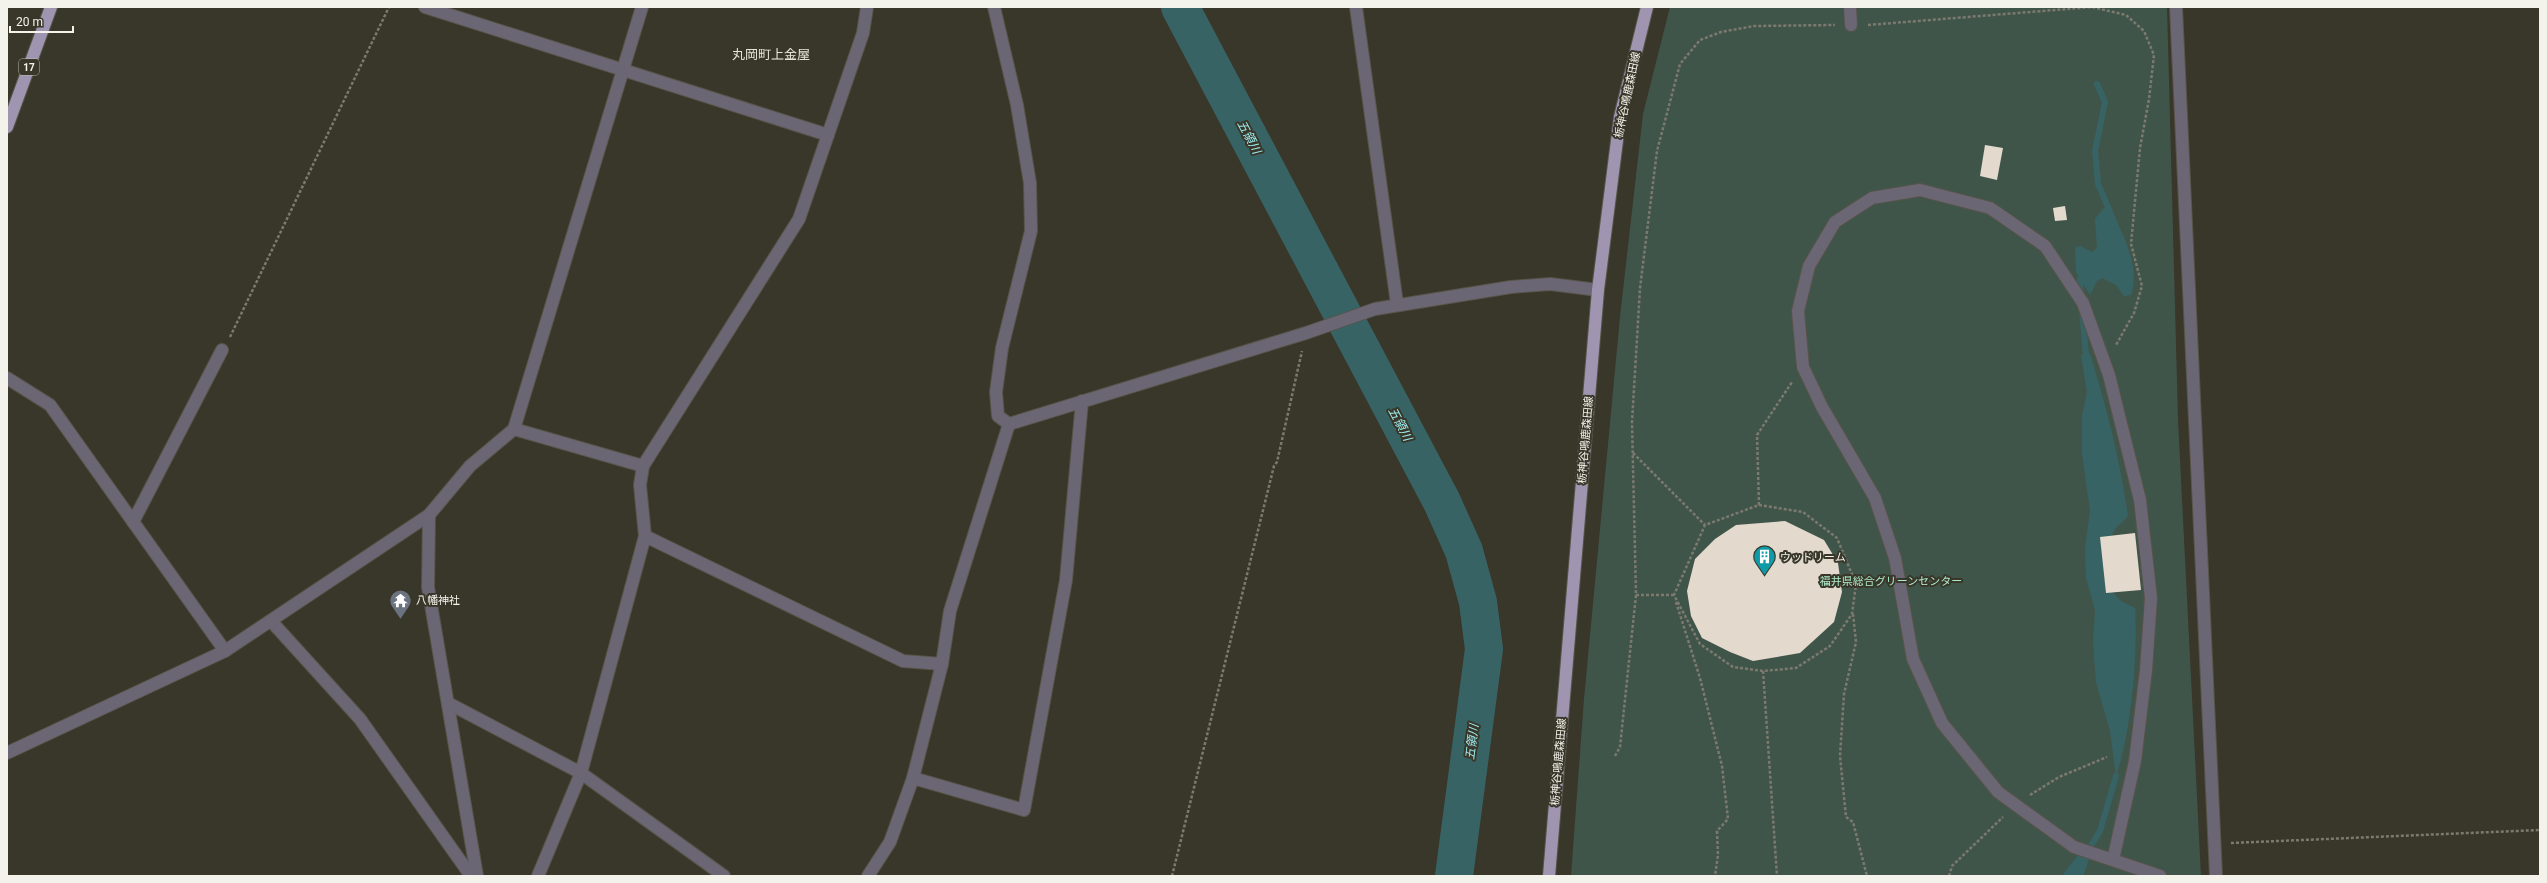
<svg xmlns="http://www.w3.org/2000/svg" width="2547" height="883" font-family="Roboto,'Noto Sans JP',sans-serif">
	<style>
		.green { fill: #40554a }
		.water { fill: #386365 }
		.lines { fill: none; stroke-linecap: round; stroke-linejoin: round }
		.stream { stroke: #386365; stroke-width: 6 }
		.river { stroke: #386365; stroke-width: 38 }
		.building { fill: #e3dacd }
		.minor-casing { stroke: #575449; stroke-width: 14 }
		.major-casing { stroke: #575449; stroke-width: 14 }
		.path { stroke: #7c796f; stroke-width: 2.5; stroke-dasharray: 3 2; stroke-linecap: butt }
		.minor { stroke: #6b6674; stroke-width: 12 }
		.major { stroke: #9f95b0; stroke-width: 12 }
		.labels { text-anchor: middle; stroke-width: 4; stroke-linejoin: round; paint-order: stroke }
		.shield { fill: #39362a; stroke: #bcbab1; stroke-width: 1 }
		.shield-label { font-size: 10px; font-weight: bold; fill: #f4f3eb }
		.street-label { font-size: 11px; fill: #f4f3eb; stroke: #39362a }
		.poi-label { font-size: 11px; fill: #f4f3eb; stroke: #39362a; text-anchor: start }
		.park-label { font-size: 11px; fill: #acebca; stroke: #39362a }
		.water-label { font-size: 12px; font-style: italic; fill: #9deef1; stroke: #39362a }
		.quarter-label { font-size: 13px; fill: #e7e4d5; stroke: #39362a }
	</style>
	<rect width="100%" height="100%" fill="#39362a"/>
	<path class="green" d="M1670,7H2167L2178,420L2201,876H1571L1584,699L1620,317L1643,114Z"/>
	<g class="water">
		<path d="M2111,206C2121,235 2141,263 2131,295L2124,296L2116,285L2102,278L2097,281L2090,295L2076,272L2075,248L2080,246L2092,252L2097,248L2095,219L2104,208Z"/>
		<path d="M2090,354C2107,408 2120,461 2128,516L2115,529L2105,548L2111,591L2121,601L2135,608C2138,654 2131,733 2116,776L2110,731L2096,682L2093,644L2095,610L2086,578L2085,548L2090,511L2082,453V416L2087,392L2081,355Z"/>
		<path d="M2078,855L2089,859L2083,876H2062Z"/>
	</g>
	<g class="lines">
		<g class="stream">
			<path d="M2097,84L2105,102L2095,151L2098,184L2108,207"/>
			<path d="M2080,279L2081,297"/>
			<path d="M2082,310L2086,355"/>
			<path d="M2084,857L2100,831L2116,776"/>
		</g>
		<path class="river" d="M1180,7L1442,502L1464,551L1478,602L1484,649L1454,876"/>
	</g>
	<g class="building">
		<path d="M1985,145L2003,148L1997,180L1980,176Z"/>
		<path d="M2065,206L2067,220L2055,221L2053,208Z"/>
		<path d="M1785,521L1824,540L1838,563L1842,592L1834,622L1800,653L1753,661L1730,652L1702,638L1691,616L1687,591L1695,559L1715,539L1736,525Z"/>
		<path d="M2135,533L2141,590L2106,593L2100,537Z"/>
	</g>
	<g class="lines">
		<defs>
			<g id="minor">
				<path d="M425,7L828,135"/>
				<path d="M1356,7L1397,304"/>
				<path d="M1850,7L1851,25"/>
				<path d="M2176,7L2216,876"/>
				<path d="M7,378L50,405L225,651"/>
				<path d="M1009,424L1306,333L1375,309L1511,287L1550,284L1598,290"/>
				<path d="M514,429L643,466"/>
				<path d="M429,515L428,587L477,876"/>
				<path d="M133,522L222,350"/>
				<path d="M645,536L903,661L942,664"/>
				<path d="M271,621L360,719L471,876"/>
				<path d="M448,703L581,773L724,876"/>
				<path d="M7,753L225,651L429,515L470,466L514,429L642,7"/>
				<path d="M913,778L1024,810L1066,580L1082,401"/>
				<path d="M2113,860L2135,761L2146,670L2151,598L2140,500L2109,375L2083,303L2045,246L1990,208L1920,190L1872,198L1835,222L1809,266L1798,311L1803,367L1822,407L1875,498L1895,558L1913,659L1942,723L1998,792L2074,847L2160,876"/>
				<path d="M538,876L581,773L645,536L640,485L643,466L799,219L863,33L867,7"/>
				<path d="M868,876L890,842L913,778L942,664L950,611L1009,424L998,416L996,392L1002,348L1031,231L1030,183L1017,105L994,7"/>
			</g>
			<g id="major">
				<path d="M7,127L51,7"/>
				<path d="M1549,876L1598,290L1620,117L1647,7"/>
			</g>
		</defs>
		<use href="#minor" class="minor-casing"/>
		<use href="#major" class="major-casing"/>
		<g class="path">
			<path d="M1868,25L2092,7L2126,15L2144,31L2154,55L2149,99L2140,148L2131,244L2142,286L2134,313L2116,345"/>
			<path d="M230,337L389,7"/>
			<path d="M1633,453L1705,525"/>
			<path d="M1759,505L1803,512L1837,538L1856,584L1852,614L1830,646L1796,668L1763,671L1733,667L1700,644L1674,595L1705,525Z"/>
			<path d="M1759,505L1757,435L1792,382"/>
			<path d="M1856,584L1883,580"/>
			<path d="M1636,595H1674"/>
			<path d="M1676,602L1700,678L1722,766L1728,819L1717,831L1718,855L1715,876"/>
			<path d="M1853,614L1856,642L1844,694L1840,756L1846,817L1853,822L1867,876"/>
			<path d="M1763,671L1777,876"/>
			<path d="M1615,756L1620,747L1636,595L1632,422L1640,288L1657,151L1680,64L1700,40L1721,32L1754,26L1835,25"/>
			<path d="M2030,795L2059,777L2107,757"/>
			<path d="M2231,843L2540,830"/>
			<path d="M1172,876L1274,466L1277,462L1302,351"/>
			<path d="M1949,876L1952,866L2003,817"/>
		</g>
		<use href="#minor" class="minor"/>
		<use href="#major" class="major"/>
	</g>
	<defs>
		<symbol id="building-pin" viewBox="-11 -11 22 30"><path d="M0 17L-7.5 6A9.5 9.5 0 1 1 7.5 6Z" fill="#0f9aa8" stroke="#39362a"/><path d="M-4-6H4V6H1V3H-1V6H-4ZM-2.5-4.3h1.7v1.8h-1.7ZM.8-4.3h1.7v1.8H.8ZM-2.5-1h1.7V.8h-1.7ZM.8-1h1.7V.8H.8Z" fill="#fff"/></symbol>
		<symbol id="temple-pin" viewBox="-11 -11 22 30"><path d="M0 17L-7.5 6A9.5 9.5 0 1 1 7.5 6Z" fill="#6b7280" stroke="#39362a"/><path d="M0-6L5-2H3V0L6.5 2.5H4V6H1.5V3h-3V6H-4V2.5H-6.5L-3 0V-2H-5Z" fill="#fff"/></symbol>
	</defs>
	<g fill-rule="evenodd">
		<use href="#building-pin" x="1752" y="544" width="25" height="34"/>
		<use href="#temple-pin" x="388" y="588" width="25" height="34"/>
	</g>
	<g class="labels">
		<rect class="shield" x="19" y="59" width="20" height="16" rx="3"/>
		<g class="shield-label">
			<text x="29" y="71">17</text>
		</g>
		<g class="street-label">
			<text transform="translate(1627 95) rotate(-78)" y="4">栃神谷鳴鹿森田線</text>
			<text transform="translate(1585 440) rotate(-85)" y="4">栃神谷鳴鹿森田線</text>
			<text transform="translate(1558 762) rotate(-85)" y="4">栃神谷鳴鹿森田線</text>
		</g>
		<g class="poi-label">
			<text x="1780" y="561">ウッドリーム</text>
			<text x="416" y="604">八幡神社</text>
		</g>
		<g class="park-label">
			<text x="1891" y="585">福井県総合グリーンセンター</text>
		</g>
		<g class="water-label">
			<text transform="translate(1249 137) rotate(62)" y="4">五領川</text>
			<text transform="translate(1400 424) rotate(62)" y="4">五領川</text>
			<text transform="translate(1472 742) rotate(-83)" y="4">五領川</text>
		</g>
		<g class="quarter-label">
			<text x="771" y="59">丸岡町上金屋</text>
		</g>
	</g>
	<rect width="2547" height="883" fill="none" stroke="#f4f3eb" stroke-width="16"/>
	<path d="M10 26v6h63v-6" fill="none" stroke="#f4f3eb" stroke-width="2"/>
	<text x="16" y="26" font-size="12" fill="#f4f3eb" stroke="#39362a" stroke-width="3" paint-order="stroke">20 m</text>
</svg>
